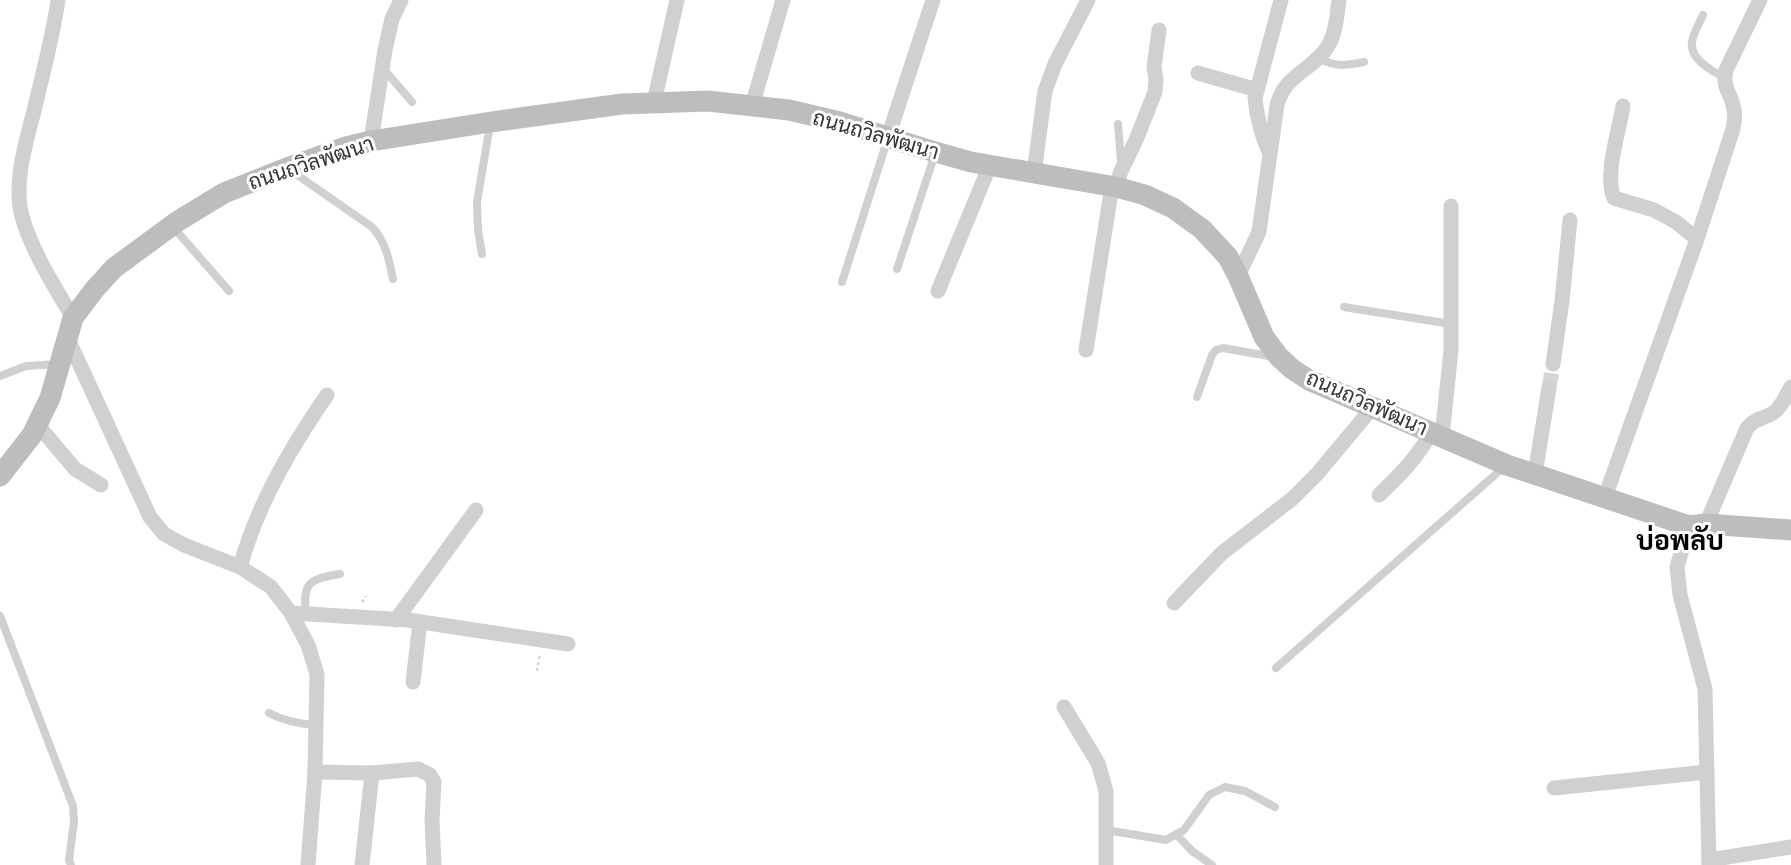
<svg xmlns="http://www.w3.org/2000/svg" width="1791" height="865" font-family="'IBM Plex Sans',Sarabun,sans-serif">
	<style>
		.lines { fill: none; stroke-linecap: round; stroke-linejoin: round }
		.street-tunnel { stroke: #d6d6d6; stroke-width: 15; stroke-dasharray: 15 8; stroke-linecap: butt }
		.path { stroke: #cdcdcd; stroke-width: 2; stroke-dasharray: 3 3; stroke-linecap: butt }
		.lane { stroke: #d0d0d0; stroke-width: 8 }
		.street { stroke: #d0d0d0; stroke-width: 15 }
		.secondary { stroke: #bdbdbd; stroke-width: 21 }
		.labels { text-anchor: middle; stroke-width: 6; stroke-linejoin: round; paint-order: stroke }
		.street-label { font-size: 21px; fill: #333; stroke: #fff }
		.district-label { font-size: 27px; font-weight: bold; fill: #000; stroke: #fff }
	</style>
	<rect width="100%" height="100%" fill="#fff"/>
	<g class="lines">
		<path class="street-tunnel" d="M1549,388L1553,364"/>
		<g class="path">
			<path d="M362,602L366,596"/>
			<path d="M537,671L540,653"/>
		</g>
		<g class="lane">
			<path d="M1703,15C1700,22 1695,30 1693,38C1686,57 1710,70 1724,77"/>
			<path d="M1317,58C1338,67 1342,66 1364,62"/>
			<path d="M382,67L412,102"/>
			<path d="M1118,124L1121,163"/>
			<path d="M290,170L372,227C386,242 389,260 393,279"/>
			<path d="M173,227L229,291"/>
			<path d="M482,254L478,230L477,202L490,125"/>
			<path d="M897,269L935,154"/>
			<path d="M842,282L888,138"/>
			<path d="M1344,307L1451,324"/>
			<path d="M0,376L26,366L59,364"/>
			<path d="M1197,397L1212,355L1216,350L1223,348L1274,357"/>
			<path d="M306,614C302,582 310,579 340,574"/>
			<path d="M0,616L73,806L74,822L69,860L71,865"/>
			<path d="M1276,668L1505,466"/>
			<path d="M269,713C284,721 300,724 316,725"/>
			<path d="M1106,830L1166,840L1184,830L1209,795L1225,787L1245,791L1275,807"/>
			<path d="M1176,834L1192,851L1212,865"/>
		</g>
		<g class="street">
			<path d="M58,0C53,36 43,72 35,107C26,143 12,184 23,220C34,255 55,287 73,318"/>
			<path d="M1198,73L1257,90"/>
			<path d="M654,102L677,0"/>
			<path d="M752,106L783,0"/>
			<path d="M1623,106C1619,132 1604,174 1614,198L1654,210L1676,222L1697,239"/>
			<path d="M888,137L933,0"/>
			<path d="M371,141L385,50L392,19L401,0"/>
			<path d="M1269,152C1261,134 1257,118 1255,98L1281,0"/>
			<path d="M1034,173L1045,91L1055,64L1088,0"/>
			<path d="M1116,187L1121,171L1136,140L1155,92L1156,79L1154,67L1159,30"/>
			<path d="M1238,276L1259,232L1277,105C1279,98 1282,91 1287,85C1299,71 1319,62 1328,46C1336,33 1337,14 1339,0"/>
			<path d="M938,291L990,165"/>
			<path d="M68,339L150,517L164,534L184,545L240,567L271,587L291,613L308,645L317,674L315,772L308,865"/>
			<path d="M1086,350L1112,186"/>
			<path d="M1553,364L1562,301L1570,220"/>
			<path d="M37,424L75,469L101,485"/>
			<path d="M1442,437L1451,350V206"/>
			<path d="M1535,474L1549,388"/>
			<path d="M1379,495C1401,474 1417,458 1432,431"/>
			<path d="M1605,497L1696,242L1733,129C1734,123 1736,115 1734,109C1731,91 1722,90 1726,70L1760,0"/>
			<path d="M1706,524L1747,428C1758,416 1762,420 1773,413C1782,407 1786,395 1791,387"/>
			<path d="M1689,526L1677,567L1680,595L1705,689L1709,865"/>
			<path d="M240,567C258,503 290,449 327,395"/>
			<path d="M1174,603L1222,553L1292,499L1317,474L1373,407"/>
			<path d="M291,613L408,620L568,644"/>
			<path d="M396,620L476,510"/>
			<path d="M413,682L420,622"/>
			<path d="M1064,707L1098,763L1106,791V865"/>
			<path d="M315,772L372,773L418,769L430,775L434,782L432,820L434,865"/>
			<path d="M1554,788L1707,772"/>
			<path d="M1709,860L1791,847"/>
			<path d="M362,865L372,773"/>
		</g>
		<path class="secondary" d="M0,476L32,435L50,398L73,318L94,290L114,268L178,221L224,193L287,168L346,147L371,141L491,122L622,104L708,101L789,110L840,122L925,149L971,162L1116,187L1145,195L1173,208L1202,229L1228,257L1238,276L1264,337L1279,357L1292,369L1309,380L1507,465L1689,526L1706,524L1791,530"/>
	</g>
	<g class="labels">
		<g class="street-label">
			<text transform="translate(876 135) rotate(16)" y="7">ถนนถวิลพัฒนา</text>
			<text transform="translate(311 163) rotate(-18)" y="7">ถนนถวิลพัฒนา</text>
			<text transform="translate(1367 403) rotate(24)" y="7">ถนนถวิลพัฒนา</text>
		</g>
		<g class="district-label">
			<text x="1680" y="550">บ่อพลับ</text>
		</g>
	</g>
</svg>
